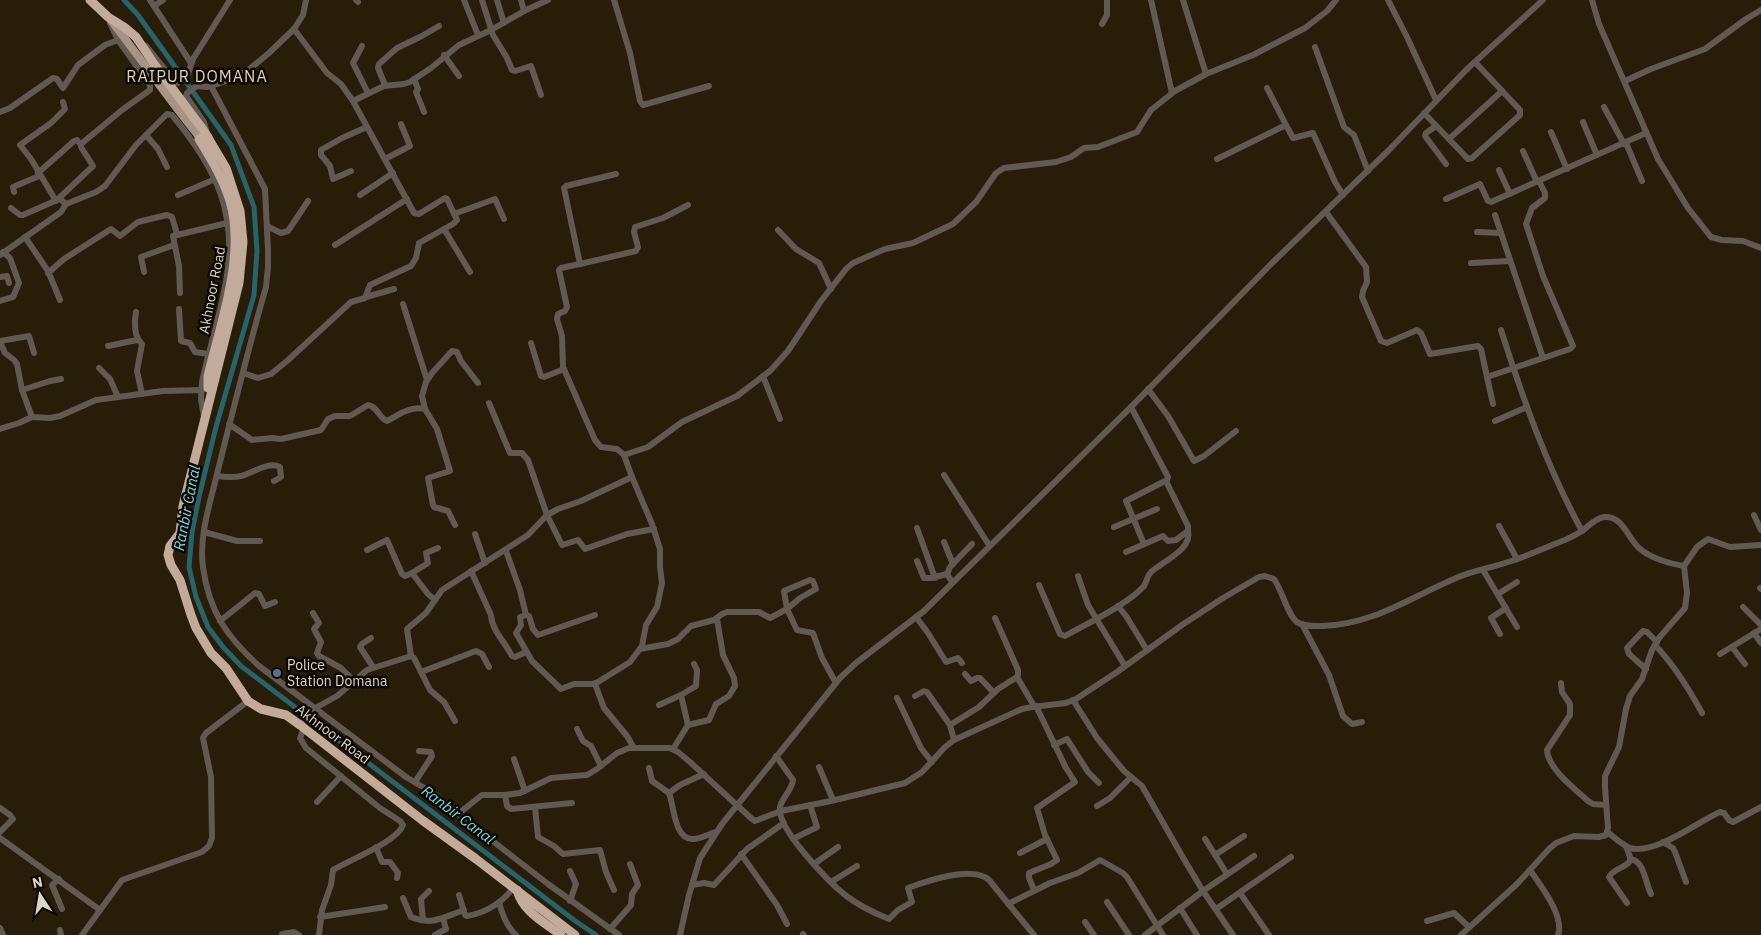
<svg xmlns="http://www.w3.org/2000/svg" width="1761" height="935" font-family="'IBM Plex Sans',sans-serif">
	<style>
		.lines { fill: none; stroke-linecap: round; stroke-linejoin: round }
		.canal { stroke: #28636b; stroke-width: 5 }
		.minor { stroke: #635953; stroke-width: 6 }
		.major { stroke: #a79486; stroke-width: 8 }
		.highway { stroke: #c2ab9a; stroke-width: 9 }
		.service-dot { fill: #5c6f8a; stroke: #0d0803; stroke-width: 2 }
		.labels { text-anchor: middle; stroke-width: 5; stroke-linejoin: round; paint-order: stroke }
		.street-label { font-size: 14px; fill: #dcd5c9; stroke: #0d0803 }
		.poi-label { font-size: 14px; fill: #dcd5c9; stroke: #0d0803; text-anchor: start }
		.water-label { font-size: 15px; font-style: italic; fill: #78d8e4; stroke: #0d0803 }
		.quarter-label { font-size: 16px; letter-spacing: 1px; fill: #ded0b8; stroke: #0d0803 }
	</style>
	<rect width="100%" height="100%" fill="#281d09"/>
	<g class="lines">
		<path class="canal" d="M124,0L138,15L231,145L254,207L257,251L254,295L216,427L199,497L192,532L189,567L196,597L208,627L223,647L241,666L574,920L596,935"/>
		<g class="minor">
			<path d="M150,0L191,63"/>
			<path d="M356,0L358,2"/>
			<path d="M464,0L478,35"/>
			<path d="M482,0L493,35L507,58L512,70L515,71L531,66L541,95"/>
			<path d="M497,0L504,23"/>
			<path d="M521,0L524,11"/>
			<path d="M614,0L630,53L640,101L643,105L709,86"/>
			<path d="M1151,0L1172,93"/>
			<path d="M1183,0L1206,74"/>
			<path d="M1388,0L1407,37L1436,100"/>
			<path d="M1592,0L1599,24L1658,159L1688,208L1711,237L1722,240L1743,241L1761,248"/>
			<path d="M154,6L163,0"/>
			<path d="M1102,24L1107,15V0"/>
			<path d="M294,29L327,73L341,84L353,101L384,86L404,84L410,82L431,68L459,45L491,30L526,10L548,0"/>
			<path d="M146,46L175,82L178,83L188,74L193,59L230,0"/>
			<path d="M362,46L353,63L368,93"/>
			<path d="M1315,47L1344,127L1354,135L1368,171"/>
			<path d="M444,55L459,76"/>
			<path d="M414,79L418,89L416,92L424,112"/>
			<path d="M1625,81L1651,69L1705,49L1746,19L1761,10"/>
			<path d="M385,85L378,68L379,64L397,48L422,36L439,26"/>
			<path d="M211,86L265,189L268,250V267L266,287C248,350 232,414 216,478C209,507 199,537 203,567C209,612 227,637 259,666L406,777L436,795L463,818L548,884L619,935"/>
			<path d="M1267,88L1286,125"/>
			<path d="M1604,107L1624,144"/>
			<path d="M0,112L10,108L53,78L57,79L63,88L78,65L105,45L118,40"/>
			<path d="M1424,113L1468,159L1472,158L1520,115V110L1475,62"/>
			<path d="M1583,122L1597,155"/>
			<path d="M1436,126L1426,133L1425,136L1446,164"/>
			<path d="M1551,132L1567,169"/>
			<path d="M207,134L204,122L186,96L187,93L197,86L207,87L230,80L247,71L269,53L294,29L303,15L306,0"/>
			<path d="M146,135L158,149L167,167"/>
			<path d="M1449,139L1502,91"/>
			<path d="M1626,143L1642,181"/>
			<path d="M1523,151L1537,182"/>
			<path d="M385,159L410,146L401,124"/>
			<path d="M1217,159L1286,125L1293,138L1313,133L1335,182L1343,195"/>
			<path d="M1499,170L1510,194"/>
			<path d="M351,171L333,179L330,166L321,155V150L342,138L367,127"/>
			<path d="M38,173L74,141L77,140L81,145"/>
			<path d="M616,174L566,186L564,188L580,264L561,268L559,270L567,307L565,311L558,314L557,319L562,336L563,367L595,440L601,447L617,449L624,455"/>
			<path d="M14,192L13,187L39,176"/>
			<path d="M178,195L215,179"/>
			<path d="M360,195L393,173"/>
			<path d="M60,199L66,204L96,192L105,186L136,145L167,114L172,115C216,168 238,212 226,282C220,316 209,349 202,382L201,399L204,417"/>
			<path d="M1446,199L1480,184L1488,201L1491,202L1646,133"/>
			<path d="M56,201L31,159L20,145L51,123L65,109L63,102"/>
			<path d="M11,208L20,215H23L57,200L93,166L81,147V144L122,110L150,90V85L118,40L110,23"/>
			<path d="M1326,212L1366,267L1367,282L1363,291L1362,297L1381,341L1387,343L1417,330L1421,333L1430,354L1478,346L1481,349L1487,377L1570,349L1573,346L1543,276L1526,224L1532,208L1545,198V193L1539,181"/>
			<path d="M454,214L495,199L504,219"/>
			<path d="M1495,215L1543,358"/>
			<path d="M267,226L281,233L288,231L308,201"/>
			<path d="M444,229L470,272"/>
			<path d="M778,230L796,249L819,263L831,289"/>
			<path d="M1477,232L1501,233"/>
			<path d="M25,237L48,271L60,300"/>
			<path d="M335,245L407,199"/>
			<path d="M0,255L61,212L66,204"/>
			<path d="M1471,263L1510,261"/>
			<path d="M580,264L636,251L638,247L634,232L635,227L663,218L688,205"/>
			<path d="M144,272L141,257L174,245"/>
			<path d="M48,273L64,259L111,229L120,236L138,222L167,215L172,217L177,234"/>
			<path d="M0,277L7,276L9,283"/>
			<path d="M180,293L179,266L173,236L227,223"/>
			<path d="M366,297L394,289"/>
			<path d="M0,301L13,297L19,283L10,258L3,252"/>
			<path d="M403,304L427,380"/>
			<path d="M179,309L181,341L190,343L195,352L208,354"/>
			<path d="M136,312C134,322 134,337 142,344L137,371L142,394"/>
			<path d="M1501,330C1523,399 1547,467 1582,531"/>
			<path d="M0,341L29,336L34,353"/>
			<path d="M0,342L5,353L14,360L17,364L22,390L32,417"/>
			<path d="M531,343L541,376L544,377L564,369"/>
			<path d="M108,346L137,340"/>
			<path d="M99,368L110,379L118,397"/>
			<path d="M243,373L258,378L271,374L287,361L351,302L365,298L370,285L411,266L416,258L419,243L453,224L457,220L447,199L445,198L419,214L414,213L353,101"/>
			<path d="M763,376L780,419"/>
			<path d="M1487,377L1493,404"/>
			<path d="M1148,389L1168,416L1194,461L1204,456L1236,431"/>
			<path d="M22,390L50,381L61,379"/>
			<path d="M489,403L510,453H522L528,460L547,515L562,545L578,540L585,549L627,534L654,529"/>
			<path d="M1131,407L1168,477L1167,480L1126,501L1144,544"/>
			<path d="M425,409L422,396L426,382L432,373L452,351L457,352L461,361L478,383"/>
			<path d="M1495,421L1527,407"/>
			<path d="M229,424L252,440L272,438L281,439L321,430L328,419L335,416H350L368,405C377,406 379,418 387,421C400,414 410,406 425,409L437,429L450,471L428,478L433,505L434,507L448,511L455,525"/>
			<path d="M0,429L19,423L32,417L50,418L60,416L96,400L163,391L202,390"/>
			<path d="M944,475L989,545"/>
			<path d="M217,476C225,477 233,478 241,476C253,473 268,461 280,467L281,477L274,481"/>
			<path d="M1754,515L1761,530"/>
			<path d="M1499,526L1517,559"/>
			<path d="M1114,527L1157,509"/>
			<path d="M917,528L935,578"/>
			<path d="M204,532L237,541H260"/>
			<path d="M475,534L485,563"/>
			<path d="M944,542L953,564"/>
			<path d="M367,550L387,540L402,574L405,576L412,573L428,594L435,600"/>
			<path d="M506,551L520,590L526,615L520,617L521,625L516,633L532,661L561,689L574,684H592L598,682L630,662L642,646L646,625L657,607L662,583L660,567V549L652,524L632,477"/>
			<path d="M1126,552L1163,536L1168,541L1176,540L1188,531V526L1166,481"/>
			<path d="M917,561L924,578H931L947,574L952,582"/>
			<path d="M1483,570L1517,627"/>
			<path d="M471,571L491,615C492,631 505,642 512,656L515,657L526,652"/>
			<path d="M412,573L428,563L426,553L438,548"/>
			<path d="M947,574L950,567L972,544"/>
			<path d="M1078,576L1088,605L1125,666"/>
			<path d="M810,580L813,581L816,589L800,598L787,609L784,591Z"/>
			<path d="M1039,585L1060,634L1065,636C1088,623 1127,605 1144,586C1147,581 1147,576 1151,572C1162,562 1193,549 1188,531"/>
			<path d="M1760,588L1761,589"/>
			<path d="M1498,594L1517,582"/>
			<path d="M1118,606L1126,616L1147,650"/>
			<path d="M1743,607L1761,625"/>
			<path d="M313,613L319,623L314,629L321,642L317,653L319,656L341,668L354,681"/>
			<path d="M526,615L529,616L533,629L538,635L595,615"/>
			<path d="M916,617L928,633L946,662L958,658L962,663"/>
			<path d="M995,618L1018,670V675L1017,677L1034,706"/>
			<path d="M220,621L255,593L259,594L265,606L275,602"/>
			<path d="M1302,624L1329,675L1343,716L1352,724L1362,722"/>
			<path d="M1754,633L1761,643"/>
			<path d="M1500,634L1491,618L1506,608"/>
			<path d="M371,638L362,644L360,647L373,667"/>
			<path d="M1655,645C1674,665 1689,689 1702,713"/>
			<path d="M1732,647L1745,664"/>
			<path d="M640,649L668,644L678,639L691,626L714,620L722,614L727,612H759L770,618L787,609L797,630L813,633L822,658L836,683"/>
			<path d="M1720,654L1761,629"/>
			<path d="M411,656L414,658L421,672L476,651L482,654L489,667"/>
			<path d="M1646,669L1629,654L1627,648L1643,631L1647,632L1657,642"/>
			<path d="M421,672L430,690L444,702L455,721"/>
			<path d="M965,674L971,681L977,678H980L994,693"/>
			<path d="M1561,683L1562,692L1570,704V715L1547,750C1548,769 1575,789 1588,801L1593,804L1606,805"/>
			<path d="M595,684L604,708L627,736L634,748"/>
			<path d="M915,696L924,691L927,692L950,725L954,740"/>
			<path d="M897,698L921,748L932,762"/>
			<path d="M1073,700L1097,738L1124,771L1142,786L1185,861L1203,891L1145,935"/>
			<path d="M659,705L681,695"/>
			<path d="M300,725L310,711L337,696L367,670L411,656L407,629L426,613L442,590L528,535L547,515L558,509L581,501L632,477L624,455L648,447L682,422L737,396L770,371L788,351L821,301L846,269L853,263L885,249L913,243L953,224L976,202L996,173L1004,168L1056,162L1071,157L1084,148L1098,147L1137,132L1151,110L1175,91L1206,74L1253,55L1305,28L1327,11L1336,0"/>
			<path d="M688,725L681,695L696,686L697,670L694,664"/>
			<path d="M950,725L979,707L998,689L1017,677"/>
			<path d="M304,728L300,738L306,748L380,808L400,821L403,825C397,842 349,860 333,870L331,885L322,910L319,935"/>
			<path d="M577,729L583,741L591,746L601,766"/>
			<path d="M1054,745L1067,739L1088,772L1099,783"/>
			<path d="M673,749L688,725L709,720L716,704L729,696L735,686L734,678L723,655L717,619"/>
			<path d="M776,756L793,780C792,790 782,798 780,807C776,828 829,882 845,895C858,905 874,913 889,919L898,910L912,902L908,888C927,881 972,865 989,880L1034,935"/>
			<path d="M514,759L525,791"/>
			<path d="M819,767L833,800"/>
			<path d="M649,768L652,781L669,793C674,805 674,840 693,839C701,839 708,834 716,832"/>
			<path d="M415,782L432,756L431,752L419,751"/>
			<path d="M669,793L680,785L704,774"/>
			<path d="M505,795L507,806L511,809L572,803"/>
			<path d="M317,802L341,776"/>
			<path d="M1097,806L1110,798L1131,777"/>
			<path d="M535,807L538,837L554,846L563,854L600,850L606,872L614,890"/>
			<path d="M0,808L10,815L13,819L0,832"/>
			<path d="M458,814L482,795H505L520,793L551,778L587,775L597,769L617,753L629,748H670L678,752L690,762L752,819L755,821L781,811L831,801L905,783L922,772L945,747L954,740L1022,709L1032,707L1066,703L1076,699L1117,672L1182,625L1223,598L1259,577L1265,576L1274,579C1282,590 1288,616 1297,622C1304,627 1315,626 1323,626C1374,624 1409,598 1454,579C1471,571 1491,568 1508,562C1528,556 1546,547 1565,540C1571,537 1576,535 1582,531C1589,526 1594,519 1604,517C1622,515 1628,538 1639,548C1650,558 1670,564 1684,566L1697,547L1708,539L1730,547L1761,545"/>
			<path d="M1607,832C1614,837 1622,845 1630,848C1656,855 1697,822 1720,812L1724,813L1729,820L1733,822L1761,807"/>
			<path d="M0,838L100,910"/>
			<path d="M793,839L817,827L810,805"/>
			<path d="M1205,839L1227,874"/>
			<path d="M1663,842L1673,848L1675,852L1686,882"/>
			<path d="M1626,846L1630,857V861C1625,868 1613,869 1609,877L1627,903"/>
			<path d="M376,847L382,862H390L398,873L397,878"/>
			<path d="M1020,853L1047,839"/>
			<path d="M741,854L777,905L787,924"/>
			<path d="M1215,855L1244,836"/>
			<path d="M1631,859C1645,862 1645,883 1651,894"/>
			<path d="M814,864L838,847"/>
			<path d="M1530,870C1540,885 1565,916 1558,935"/>
			<path d="M59,879L52,885L62,909"/>
			<path d="M831,882L857,866"/>
			<path d="M692,885L704,883L714,885L747,849L784,823"/>
			<path d="M1034,890L1029,878V873L1051,864L1057,860L1045,835L1037,808L1075,782L1066,768L1036,706"/>
			<path d="M1240,893L1269,935"/>
			<path d="M459,895L465,915L467,916C486,913 503,902 514,887"/>
			<path d="M403,898L411,917C432,926 444,917 464,910"/>
			<path d="M570,901L576,884L570,871"/>
			<path d="M499,902C502,914 507,927 516,935"/>
			<path d="M1107,902L1129,935"/>
			<path d="M1008,904L1050,883L1078,873L1100,860L1123,873L1127,877L1163,935"/>
			<path d="M1180,908L1197,935"/>
			<path d="M1216,909L1291,857"/>
			<path d="M320,917L385,907"/>
			<path d="M423,920L421,899L429,891"/>
			<path d="M1427,921L1454,913L1469,927"/>
			<path d="M1085,922L1094,935"/>
			<path d="M0,928L3,935"/>
			<path d="M610,929L631,905L632,894L638,885L630,864"/>
			<path d="M60,930L61,935"/>
			<path d="M282,934L294,932L299,935"/>
			<path d="M803,934L804,935"/>
			<path d="M82,935L122,880L202,852L209,846L212,838L211,777L203,738L206,733L248,701"/>
			<path d="M435,935L446,929L443,918"/>
			<path d="M680,935L689,895L700,858L722,824L840,678L856,663L924,611L1131,407L1272,263L1388,151L1466,70L1543,0"/>
			<path d="M1233,935L1203,891L1254,856"/>
			<path d="M1461,935L1517,884L1549,849L1556,843L1574,836L1599,837L1606,835L1608,828L1605,787V776L1619,747L1626,709L1630,696L1642,679L1652,650L1659,638L1685,608L1687,593L1684,566"/>
		</g>
		<path class="major" d="M110,19C141,59 169,100 201,139"/>
		<g class="highway">
			<path d="M90,0L108,17L124,27L136,37L154,64L204,131L226,168L240,211L243,242L239,283L183,506L180,533L170,546L168,555L171,565L180,580L191,615L196,628L211,653L226,668L248,701L261,709L286,715L300,725L422,820L476,859L575,935"/>
			<path d="M208,137L199,139C211,159 223,178 230,201C246,254 221,323 208,376V388"/>
			<path d="M517,890C523,912 544,922 561,935"/>
		</g>
	</g>
	<circle class="service-dot" cx="277" cy="673" r="5"/>
	<g class="labels">
		<g class="street-label">
			<text transform="translate(212 290) rotate(-79)" y="5">Akhnoor Road</text>
			<text transform="translate(333 734) rotate(37)" y="5">Akhnoor Road</text>
		</g>
		<g class="poi-label">
			<text x="287" y="670">Police<tspan x="287" dy="16">Station Domana</tspan></text>
		</g>
		<g class="water-label">
			<text transform="translate(187 508) rotate(-79)" y="5">Ranbir Canal</text>
			<text transform="translate(458 815) rotate(37)" y="5">Ranbir Canal</text>
		</g>
		<g class="quarter-label">
			<text x="197" y="82">RAIPUR DOMANA</text>
		</g>
	</g>
	<g transform="translate(40 895) rotate(348)" stroke="#0d0803" stroke-width="4" paint-order="stroke">
	<path d="M0-4L9 19L0 12L-9 19Z" fill="#dcd5c9"/>
	<text y="-8" font-size="14" font-weight="bold" text-anchor="middle" fill="#dcd5c9">N</text>
	</g>
</svg>
